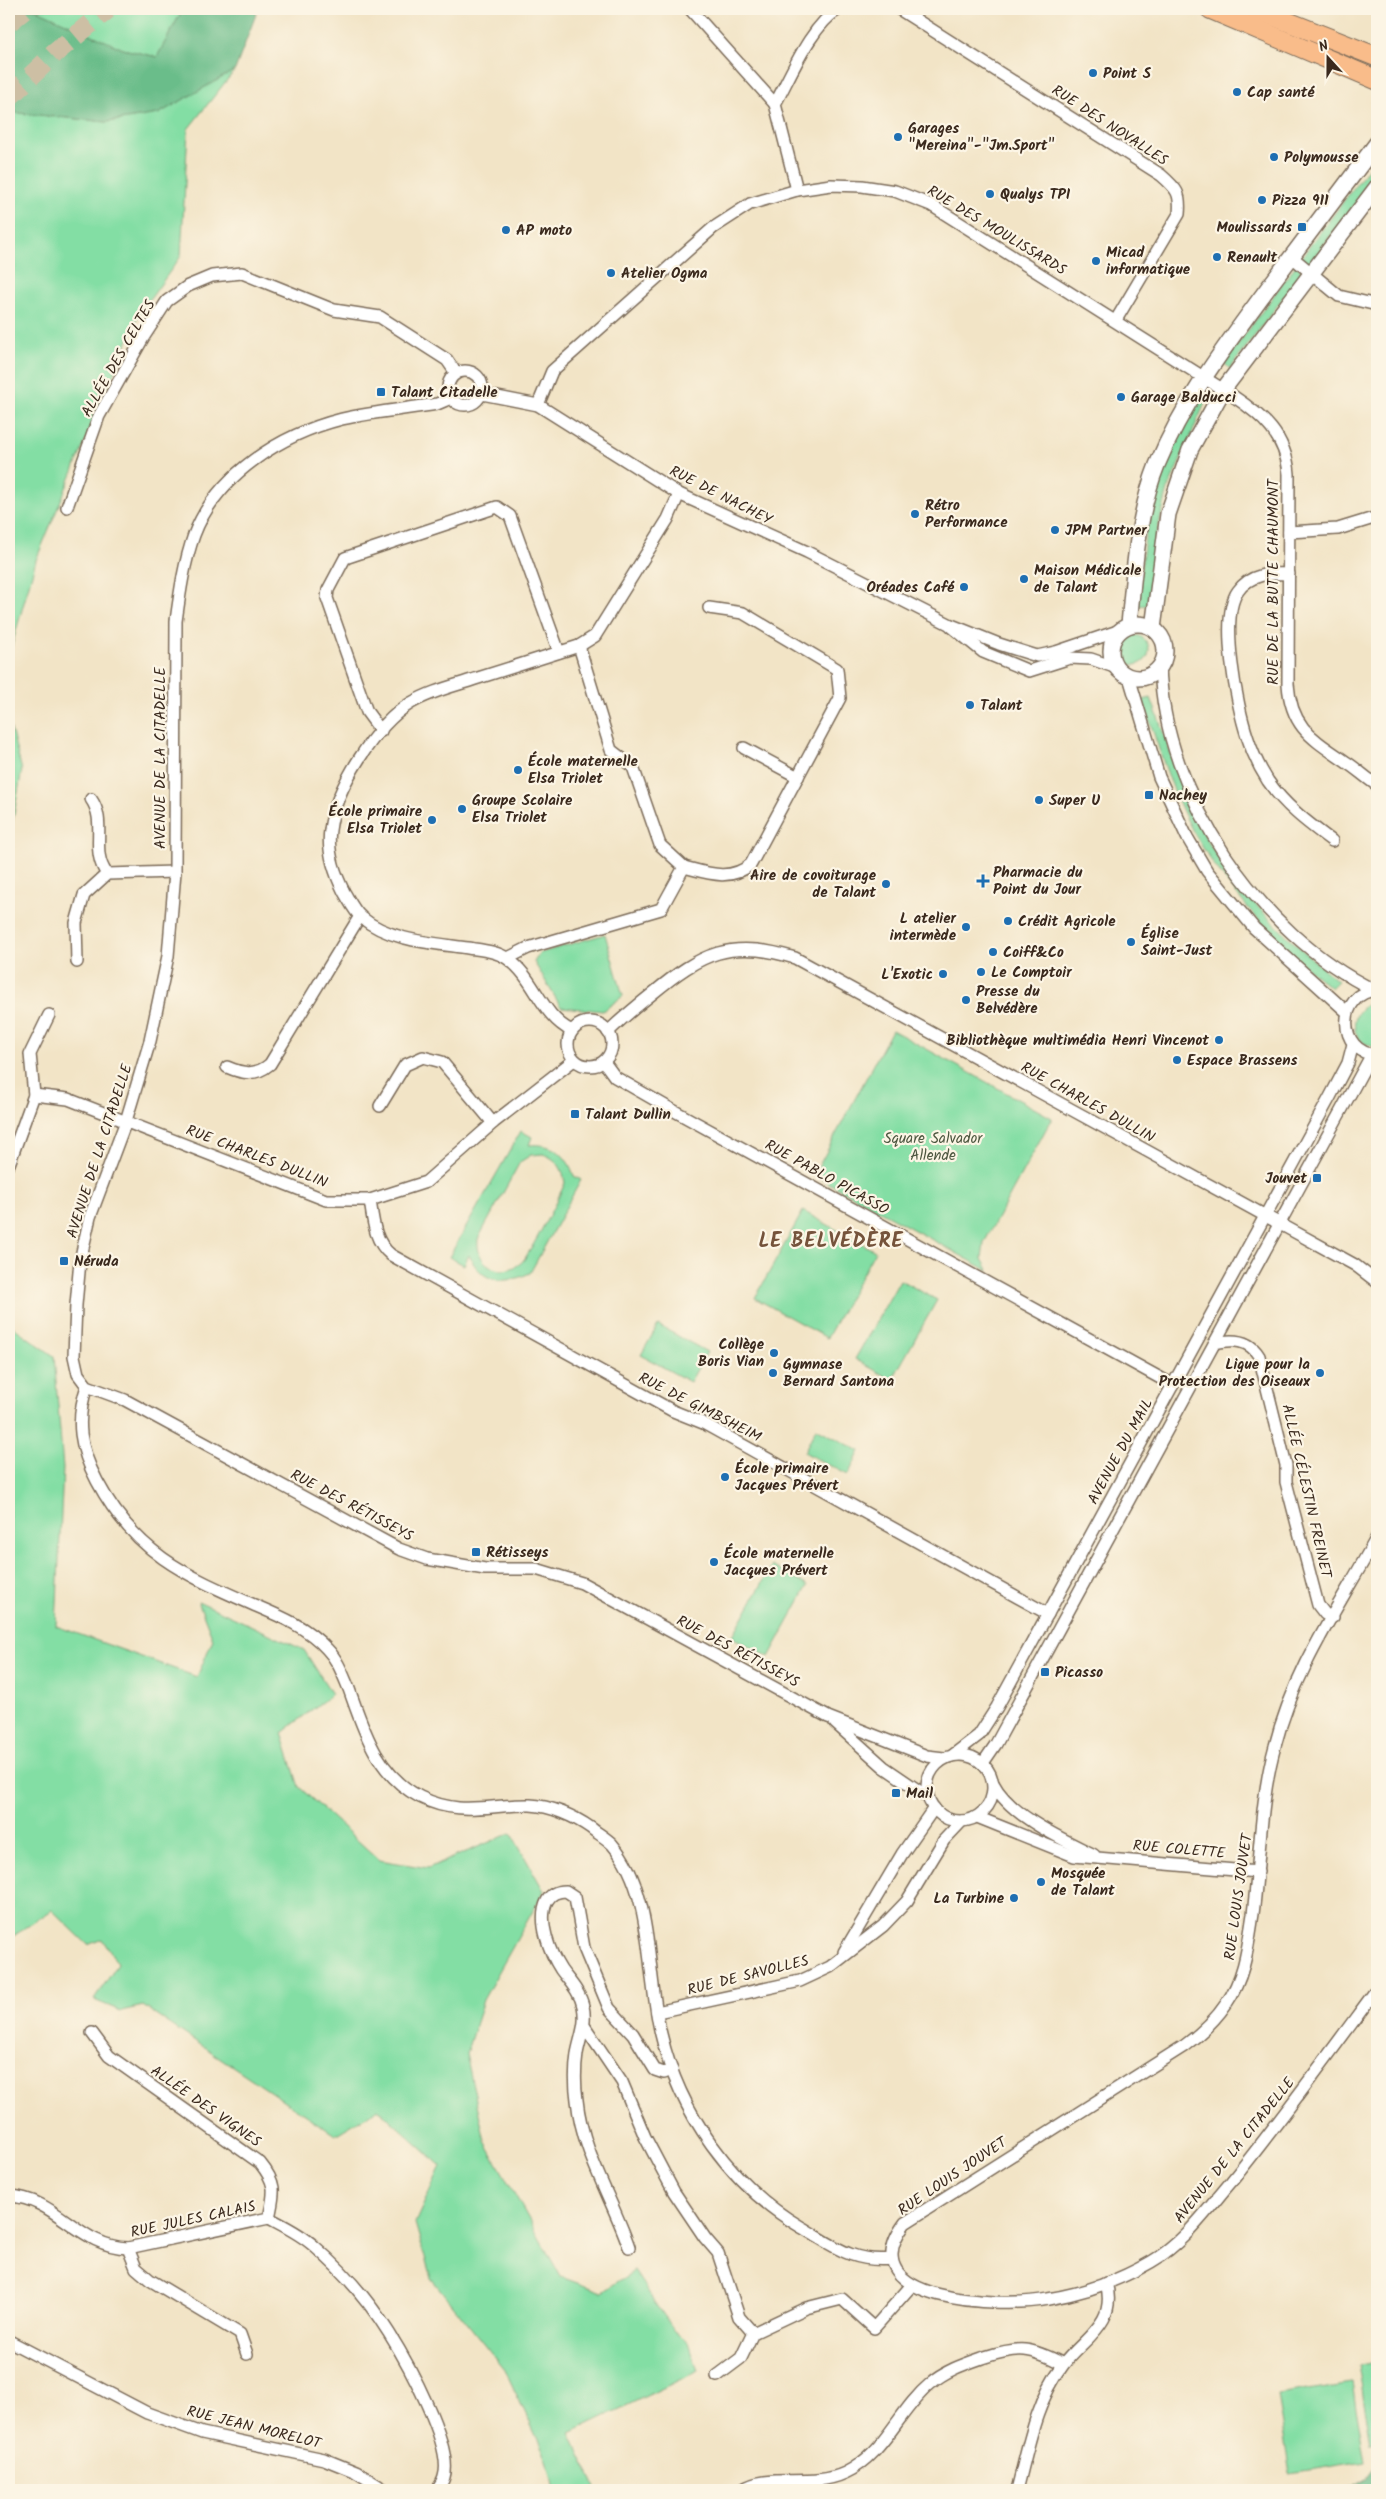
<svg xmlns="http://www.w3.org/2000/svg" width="1386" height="2499" font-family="Kalam,sans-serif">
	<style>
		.green { fill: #83dea4; stroke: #5f8461; fill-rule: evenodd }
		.forest { fill: #6abd8a; stroke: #527454 }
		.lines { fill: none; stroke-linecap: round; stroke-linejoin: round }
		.trunk-tunnel { stroke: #cdbfa4; stroke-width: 20; stroke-dasharray: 20 10; stroke-linecap: butt }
		.minor-casing { stroke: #7b6b59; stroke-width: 14 }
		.tertiary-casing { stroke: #7b6b59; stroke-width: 18 }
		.primary-casing { stroke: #7b6b59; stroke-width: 21 }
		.minor { stroke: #fff; stroke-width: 11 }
		.tertiary { stroke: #fff; stroke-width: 15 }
		.primary { stroke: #f9bc8a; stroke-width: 19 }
		.poi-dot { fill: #1f6fb2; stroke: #fcf5e5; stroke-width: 2 }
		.labels { text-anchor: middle; stroke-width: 4.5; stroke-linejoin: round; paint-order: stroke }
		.poi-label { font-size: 15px; font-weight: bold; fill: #3b2a1e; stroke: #fcf5e5; text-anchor: start }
		.street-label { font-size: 15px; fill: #3b2a1e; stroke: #fcf5e5 }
		.park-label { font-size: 15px; fill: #4d5740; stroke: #fcf5e5 }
		.district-label { font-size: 20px; font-weight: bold; letter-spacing: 1px; fill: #75533b; stroke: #fcf5e5 }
	</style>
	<rect width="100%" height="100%" fill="#fcf5e5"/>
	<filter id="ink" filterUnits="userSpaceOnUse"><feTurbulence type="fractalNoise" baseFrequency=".02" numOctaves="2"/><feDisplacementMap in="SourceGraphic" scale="10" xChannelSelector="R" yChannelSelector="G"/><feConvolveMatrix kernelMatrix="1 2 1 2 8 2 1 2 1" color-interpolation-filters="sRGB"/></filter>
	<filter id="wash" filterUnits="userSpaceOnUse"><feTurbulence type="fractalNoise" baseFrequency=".0096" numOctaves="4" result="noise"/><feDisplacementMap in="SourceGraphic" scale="20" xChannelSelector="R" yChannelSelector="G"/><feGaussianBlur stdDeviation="1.12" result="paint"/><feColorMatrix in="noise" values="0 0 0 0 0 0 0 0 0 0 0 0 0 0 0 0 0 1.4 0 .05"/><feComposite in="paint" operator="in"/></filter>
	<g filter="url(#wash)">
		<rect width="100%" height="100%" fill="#f2e4c6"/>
		<g class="green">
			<path d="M35,9H183L157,57L123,49Z"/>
			<path d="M235,70L188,129L181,256L138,316L36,560L9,656V112L107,122L158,114Z"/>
			<path d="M1377,157V176L1308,265L1300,259Z"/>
			<path d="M1296,265L1303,271L1230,369L1224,363Z"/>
			<path d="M1198,397L1205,403L1168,489L1154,544L1148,605L1138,606C1141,567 1144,529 1155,492C1164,458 1182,428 1198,397Z"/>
			<circle cx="1134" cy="650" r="15"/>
			<path d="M1151,698C1168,742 1179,787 1201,829C1231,887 1289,940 1338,981L1331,988C1278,946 1216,879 1186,818C1168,780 1156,740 1143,700Z"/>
			<path d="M9,722L22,770L9,842Z"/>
			<path d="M605,934L623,996L603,1011L561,1007L534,962L540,953Z"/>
			<path d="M1377,1001V1047C1347,1045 1347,1006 1377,1001Z"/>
			<path d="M892,1030L1052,1118L984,1243L982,1259L989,1271L814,1175Z"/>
			<path d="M521,1131L532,1137L529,1145C553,1143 567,1154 574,1176L581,1180L530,1273C504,1285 482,1284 469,1255L464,1265L449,1257ZM543,1154C557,1159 563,1168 565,1183C559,1197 530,1254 522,1262C513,1270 499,1273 490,1266C480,1260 477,1250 478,1239L520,1162L531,1155Z"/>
			<path d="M803,1211L875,1251L827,1338L755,1298Z"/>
			<path d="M900,1280L937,1300L892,1380L855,1359Z"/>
			<path d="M9,1324L54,1356L63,1468L56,1626L197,1677L213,1639L198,1601L304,1650L332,1694L282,1733L299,1787L379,1860L428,1868L511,1833L544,1891L483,2000L466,2054L485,2141L561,2277L602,2292L634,2271L674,2330L689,2343L698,2371L570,2433L597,2490H554L547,2459L505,2370L431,2278L415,2223L441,2166L378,2109L335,2135L143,2006L121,2011L94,2000L118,1964L102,1939L88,1945L52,1910L9,1939Z"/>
			<path d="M658,1325L707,1352L690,1382L641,1355Z"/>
			<path d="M816,1428L860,1451L848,1475L804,1452Z"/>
			<path d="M772,1566L808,1586L769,1657L732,1637Z"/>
			<path d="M1377,2362V2442L1371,2443L1358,2365Z"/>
			<path d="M1352,2383L1365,2461L1290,2473L1277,2395Z"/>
		</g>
		<g class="forest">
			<path d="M9,9H35L123,49L157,57L183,9H258L235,70L158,114L107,122L9,112Z"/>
			<path d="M1377,2464V2490H1345L1366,2478Z"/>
		</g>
	</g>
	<g filter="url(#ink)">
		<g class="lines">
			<g class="trunk-tunnel">
				<path d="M9,22L25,9"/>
				<path d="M9,97L55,53L108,9"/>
			</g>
			<defs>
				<g id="minor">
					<path d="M690,9L775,104"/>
					<path d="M899,9L1161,175C1177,189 1181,193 1179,214L1116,320"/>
					<path d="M797,190L775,104C791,75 811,25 839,9"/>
					<path d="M1292,257L1339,296L1377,305"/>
					<circle cx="465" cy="388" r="17"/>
					<path d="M482,394L538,405L679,494L807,552L949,624L999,644L1037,656L1056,652L1121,630"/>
					<path d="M451,398L437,404C406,409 373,412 342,419C282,434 217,474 194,535C184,563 180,592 176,621L175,872L168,956L150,1041L126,1121L90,1217L80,1261L76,1305L74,1356L78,1374L87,1386L125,1400L399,1549L427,1559L485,1569H536L582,1583L828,1717L927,1756L944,1758"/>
					<path d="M538,405L552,371L713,228L750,204L797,190L831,185L862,186L895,191L931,205L1233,396C1263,416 1286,436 1289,474L1288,684C1291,728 1313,739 1346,762C1357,769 1366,778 1377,785"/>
					<path d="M67,507L99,416L143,338L167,301L188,286L212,276L242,273L334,310L380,317L447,360L456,373"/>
					<path d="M1289,532L1338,529L1377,517"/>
					<path d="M1289,574C1269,573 1250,574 1238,591C1219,617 1237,706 1247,736C1252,752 1259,767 1268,781C1285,806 1308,823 1332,841"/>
					<path d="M951,626L983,652L1029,671L1070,658L1091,659L1117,668"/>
					<path d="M1160,666C1164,795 1259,934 1374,990"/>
					<path d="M1129,677L1159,777L1187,837L1207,871L1254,928L1347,1012"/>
					<path d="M381,731L367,712L327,598L328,590L345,558L497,507L510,516L559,652"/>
					<path d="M744,748L798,777"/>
					<path d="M91,799C108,823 89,850 107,874"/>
					<path d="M684,867C707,873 731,882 751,864L840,698L837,669L743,613L709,608"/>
					<path d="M508,958L528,948L661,909L684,867L660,845L633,767L611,750L579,646"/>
					<path d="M77,962L76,923L84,895L107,874L175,872"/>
					<path d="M1377,990C1337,992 1336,1053 1377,1055"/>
					<circle cx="590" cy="1044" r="22"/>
					<path d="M572,1031C541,1016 535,978 508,959C497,951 481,950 468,948C433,943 389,941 361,917C354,911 349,900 344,892C335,874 327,851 330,830C335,788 376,724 411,703C431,691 454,686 475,679C510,668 544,657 579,646L595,636L668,519L679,494"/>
					<path d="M608,1032C622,1018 637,1006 652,994C701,953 731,938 795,958L1355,1265L1377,1282"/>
					<path d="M604,1062L615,1077L669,1108L1173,1385"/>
					<path d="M227,1067C243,1074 256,1076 270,1064L360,916"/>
					<path d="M34,1095L68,1099L326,1200H370L426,1182L493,1123L574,1060"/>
					<path d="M380,1106L405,1065L423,1057L442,1062L493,1123"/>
					<path d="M9,1164L34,1095L30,1054L49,1015"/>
					<path d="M370,1200C373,1220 374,1241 391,1255L673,1411L703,1423L1048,1614"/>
					<path d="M1215,1343C1232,1339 1249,1339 1259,1356L1286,1465V1482L1318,1605L1325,1614L1333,1617"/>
					<path d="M87,1386C75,1421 80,1449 97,1481C135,1553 183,1574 254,1605C280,1616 307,1627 327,1649C338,1660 343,1675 349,1689C364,1731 377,1775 420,1797C460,1817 489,1804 530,1805C551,1806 574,1816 591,1828C597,1833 606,1838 612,1844C654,1893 646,1973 661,2034C679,2112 731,2186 801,2227C834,2246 852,2263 892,2259"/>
					<path d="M1377,1537C1340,1605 1294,1670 1275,1746C1260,1800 1260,1859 1253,1914C1248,1946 1245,1977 1226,2004C1215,2021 1200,2034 1184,2046L905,2223C846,2303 1004,2308 1048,2299C1084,2293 1120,2280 1151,2262C1184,2243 1207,2210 1231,2182C1282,2119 1329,2054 1377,1989"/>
					<path d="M835,1723L884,1767L928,1797"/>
					<circle cx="960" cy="1788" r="33"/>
					<path d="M953,1755L979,1735L997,1707L1330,1097L1348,1063L1353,1044"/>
					<path d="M983,1763L996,1744L1372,1054"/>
					<path d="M993,1783C1010,1816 1062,1839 1094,1855"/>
					<path d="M977,1817L1074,1856L1258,1872"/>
					<path d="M844,1952L902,1854L934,1808"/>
					<path d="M657,2012L800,1981L830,1967L883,1926L907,1901L944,1840L962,1821"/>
					<path d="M585,2027L622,2082L645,2137L674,2192L705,2238L718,2253L739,2317L753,2333L806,2308L842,2299L874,2328L912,2285"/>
					<path d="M92,2033L109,2056L260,2163C278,2185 274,2193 269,2218"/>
					<path d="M9,2196C57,2198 79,2247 128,2248L269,2218C284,2226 301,2234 314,2246C342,2270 369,2301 389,2333C406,2360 454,2446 444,2477C443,2481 440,2486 437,2490"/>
					<path d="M629,2247C612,2198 582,2152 577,2100C575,2086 575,2068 577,2054C580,2037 587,2024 583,2006C580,1992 569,1981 561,1970C550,1953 537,1921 547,1901C551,1893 558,1891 566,1891L575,1897L584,1948L609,2008L633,2034L655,2070L664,2073L672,2070"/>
					<path d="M128,2248L136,2268L150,2280L240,2334L247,2354"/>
					<path d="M9,2341L147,2413L202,2433L324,2459L356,2472L385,2490"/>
					<path d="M717,2376L741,2358L753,2333"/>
					<path d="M742,2490C767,2472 811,2489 845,2473C885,2454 898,2411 930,2384C946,2370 965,2364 985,2357C1019,2346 1031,2347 1063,2364"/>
					<path d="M1017,2490C1028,2448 1036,2401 1063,2365C1083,2338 1118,2324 1106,2283"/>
				</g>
				<g id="tertiary">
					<circle cx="1138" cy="651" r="27"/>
					<path d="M1129,625C1134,572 1137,515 1157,465C1184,400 1226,345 1268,288C1304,240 1341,191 1377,143"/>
					<path d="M1153,628L1168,514L1190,450L1223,390L1377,187"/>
				</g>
				<g id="primary">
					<path d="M1210,9L1377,80"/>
					<path d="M1256,9L1377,57"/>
				</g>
			</defs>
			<use href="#minor" class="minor-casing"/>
			<use href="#tertiary" class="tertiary-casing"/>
			<use href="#primary" class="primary-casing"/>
			<use href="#minor" class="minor"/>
			<use href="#tertiary" class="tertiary"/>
			<use href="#primary" class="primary"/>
		</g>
	</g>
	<g class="poi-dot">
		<circle cx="1093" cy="73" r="5"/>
		<circle cx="1237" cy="92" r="5"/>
		<circle cx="898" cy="137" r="5"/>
		<circle cx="1274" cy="157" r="5"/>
		<circle cx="990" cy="194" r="5"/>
		<circle cx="1262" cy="200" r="5"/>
		<rect x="1297" y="222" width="10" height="10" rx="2.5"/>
		<circle cx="506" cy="230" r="5"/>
		<circle cx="1217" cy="257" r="5"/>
		<circle cx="1096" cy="261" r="5"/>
		<circle cx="611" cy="273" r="5"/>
		<rect x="376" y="387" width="10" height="10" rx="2.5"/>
		<circle cx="1121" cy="397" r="5"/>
		<circle cx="915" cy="514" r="5"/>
		<circle cx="1055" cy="530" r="5"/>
		<circle cx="1024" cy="579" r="5"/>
		<circle cx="964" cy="587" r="5"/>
		<circle cx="970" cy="705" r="5"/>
		<circle cx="518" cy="770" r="5"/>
		<rect x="1144" y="790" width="10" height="10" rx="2.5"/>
		<circle cx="1039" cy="800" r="5"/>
		<circle cx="462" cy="809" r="5"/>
		<circle cx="432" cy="820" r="5"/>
		<path d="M980.5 873.5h5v5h5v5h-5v5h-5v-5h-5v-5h5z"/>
		<circle cx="886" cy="884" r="5"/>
		<circle cx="1008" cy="921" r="5"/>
		<circle cx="966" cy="927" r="5"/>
		<circle cx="1131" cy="942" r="5"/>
		<circle cx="993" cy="952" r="5"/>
		<circle cx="981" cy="972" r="5"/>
		<circle cx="943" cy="974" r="5"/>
		<circle cx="966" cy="1000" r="5"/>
		<circle cx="1219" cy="1040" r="5"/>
		<circle cx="1177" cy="1060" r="5"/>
		<rect x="570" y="1109" width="10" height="10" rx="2.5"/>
		<rect x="1312" y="1173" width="10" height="10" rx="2.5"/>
		<rect x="59" y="1256" width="10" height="10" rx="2.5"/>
		<circle cx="774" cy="1353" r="5"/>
		<circle cx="773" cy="1373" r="5"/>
		<circle cx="1320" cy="1373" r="5"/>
		<circle cx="725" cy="1477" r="5"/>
		<rect x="471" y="1547" width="10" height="10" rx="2.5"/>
		<circle cx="714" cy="1562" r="5"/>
		<rect x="1040" y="1667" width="10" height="10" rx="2.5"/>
		<rect x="891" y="1788" width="10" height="10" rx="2.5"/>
		<circle cx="1041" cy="1882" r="5"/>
		<circle cx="1014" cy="1898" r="5"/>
	</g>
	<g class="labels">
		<g class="poi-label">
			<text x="1103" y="78">Point S</text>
			<text x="1247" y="97">Cap santé</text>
			<text x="908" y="133">Garages<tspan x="908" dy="17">"Mereina"-"Jm.Sport"</tspan></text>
			<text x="1284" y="162">Polymousse</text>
			<text x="1000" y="199">Qualys TPI</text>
			<text x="1272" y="205">Pizza 911</text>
			<text x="1292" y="232" text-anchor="end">Moulissards</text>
			<text x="516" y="235">AP moto</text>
			<text x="1106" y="257">Micad<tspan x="1106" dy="17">informatique</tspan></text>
			<text x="1227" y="262">Renault</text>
			<text x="621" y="278">Atelier Ogma</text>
			<text x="391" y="397">Talant Citadelle</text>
			<text x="1131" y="402">Garage Balducci</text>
			<text x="925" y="510">Rétro<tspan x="925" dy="17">Performance</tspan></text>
			<text x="1065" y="535">JPM Partner</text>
			<text x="1034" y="575">Maison Médicale<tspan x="1034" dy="17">de Talant</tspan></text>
			<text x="954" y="592" text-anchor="end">Oréades Café</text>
			<text x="980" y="710">Talant</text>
			<text x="528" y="766">École maternelle<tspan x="528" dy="17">Elsa Triolet</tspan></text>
			<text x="1159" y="800">Nachey</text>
			<text x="472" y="805">Groupe Scolaire<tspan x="472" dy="17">Elsa Triolet</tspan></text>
			<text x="1049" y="805">Super U</text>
			<text x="422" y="816" text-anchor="end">École primaire<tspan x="422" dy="17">Elsa Triolet</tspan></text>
			<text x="993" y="877">Pharmacie du<tspan x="993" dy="17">Point du Jour</tspan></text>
			<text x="876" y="880" text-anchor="end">Aire de covoiturage<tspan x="876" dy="17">de Talant</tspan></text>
			<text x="956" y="923" text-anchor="end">L atelier<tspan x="956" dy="17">intermède</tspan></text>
			<text x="1018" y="926">Crédit Agricole</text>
			<text x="1141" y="938">Église<tspan x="1141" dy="17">Saint-Just</tspan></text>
			<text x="1003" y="957">Coiff&amp;Co</text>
			<text x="991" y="977">Le Comptoir</text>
			<text x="933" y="979" text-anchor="end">L'Exotic</text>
			<text x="976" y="996">Presse du<tspan x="976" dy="17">Belvédère</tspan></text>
			<text x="1209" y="1045" text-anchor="end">Bibliothèque multimédia Henri Vincenot</text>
			<text x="1187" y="1065">Espace Brassens</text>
			<text x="585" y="1119">Talant Dullin</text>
			<text x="1307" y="1183" text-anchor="end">Jouvet</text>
			<text x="74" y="1266">Néruda</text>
			<text x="764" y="1349" text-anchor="end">Collège<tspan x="764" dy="17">Boris Vian</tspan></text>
			<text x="783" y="1369">Gymnase<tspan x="783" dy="17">Bernard Santona</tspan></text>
			<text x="1310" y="1369" text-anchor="end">Ligue pour la<tspan x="1310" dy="17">Protection des Oiseaux</tspan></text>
			<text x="735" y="1473">École primaire<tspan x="735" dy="17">Jacques Prévert</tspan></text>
			<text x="486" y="1557">Rétisseys</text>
			<text x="724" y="1558">École maternelle<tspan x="724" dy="17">Jacques Prévert</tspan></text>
			<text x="1055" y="1677">Picasso</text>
			<text x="906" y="1798">Mail</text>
			<text x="1051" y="1878">Mosquée<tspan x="1051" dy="17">de Talant</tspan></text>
			<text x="1004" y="1903" text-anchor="end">La Turbine</text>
		</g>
		<g class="street-label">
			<text transform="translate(1110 125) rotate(33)" y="5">RUE DES NOVALLES</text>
			<text transform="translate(997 230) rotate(31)" y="5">RUE DES MOULISSARDS</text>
			<text transform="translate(118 358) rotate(-60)" y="5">ALLÉE DES CELTES</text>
			<text transform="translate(721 495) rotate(27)" y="5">RUE DE NACHEY</text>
			<text transform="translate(1273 582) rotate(-90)" y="5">RUE DE LA BUTTE CHAUMONT</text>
			<text transform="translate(160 758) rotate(-90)" y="5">AVENUE DE LA CITADELLE</text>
			<text transform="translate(1088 1102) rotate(29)" y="5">RUE CHARLES DULLIN</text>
			<text transform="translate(99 1151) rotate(-72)" y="5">AVENUE DE LA CITADELLE</text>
			<text transform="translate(257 1156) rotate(21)" y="5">RUE CHARLES DULLIN</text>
			<text transform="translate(827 1177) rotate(29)" y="5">RUE PABLO PICASSO</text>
			<text transform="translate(700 1407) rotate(27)" y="5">RUE DE GIMBSHEIM</text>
			<text transform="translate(1120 1451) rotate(-61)" y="5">AVENUE DU MAIL</text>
			<text transform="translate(1307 1491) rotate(77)" y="5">ALLÉE CÉLESTIN FREINET</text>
			<text transform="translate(352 1505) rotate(28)" y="5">RUE DES RÉTISSEYS</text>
			<text transform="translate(738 1651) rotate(28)" y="5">RUE DES RÉTISSEYS</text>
			<text transform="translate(1179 1849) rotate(5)" y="5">RUE COLETTE</text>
			<text transform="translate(1238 1897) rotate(-82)" y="5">RUE LOUIS JOUVET</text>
			<text transform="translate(748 1975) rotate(-14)" y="5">RUE DE SAVOLLES</text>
			<text transform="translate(206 2106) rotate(35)" y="5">ALLÉE DES VIGNES</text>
			<text transform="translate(1234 2150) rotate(-51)" y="5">AVENUE DE LA CITADELLE</text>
			<text transform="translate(952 2176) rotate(-34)" y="5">RUE LOUIS JOUVET</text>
			<text transform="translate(193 2219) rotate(-12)" y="5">RUE JULES CALAIS</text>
			<text transform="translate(254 2427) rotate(14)" y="5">RUE JEAN MORELOT</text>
		</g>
		<g class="park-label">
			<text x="933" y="1143">Square Salvador<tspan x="933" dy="17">Allende</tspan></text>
		</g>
		<g class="district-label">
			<text x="831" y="1247">LE BELVÉDÈRE</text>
		</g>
	</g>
	<rect width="1386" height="2499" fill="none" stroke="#fcf5e5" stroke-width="30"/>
	<g transform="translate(1328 58) rotate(339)" stroke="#fcf5e5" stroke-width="4" paint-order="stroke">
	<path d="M0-4L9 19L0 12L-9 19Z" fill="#3b2a1e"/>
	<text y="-8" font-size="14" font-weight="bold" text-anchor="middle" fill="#3b2a1e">N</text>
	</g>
</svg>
